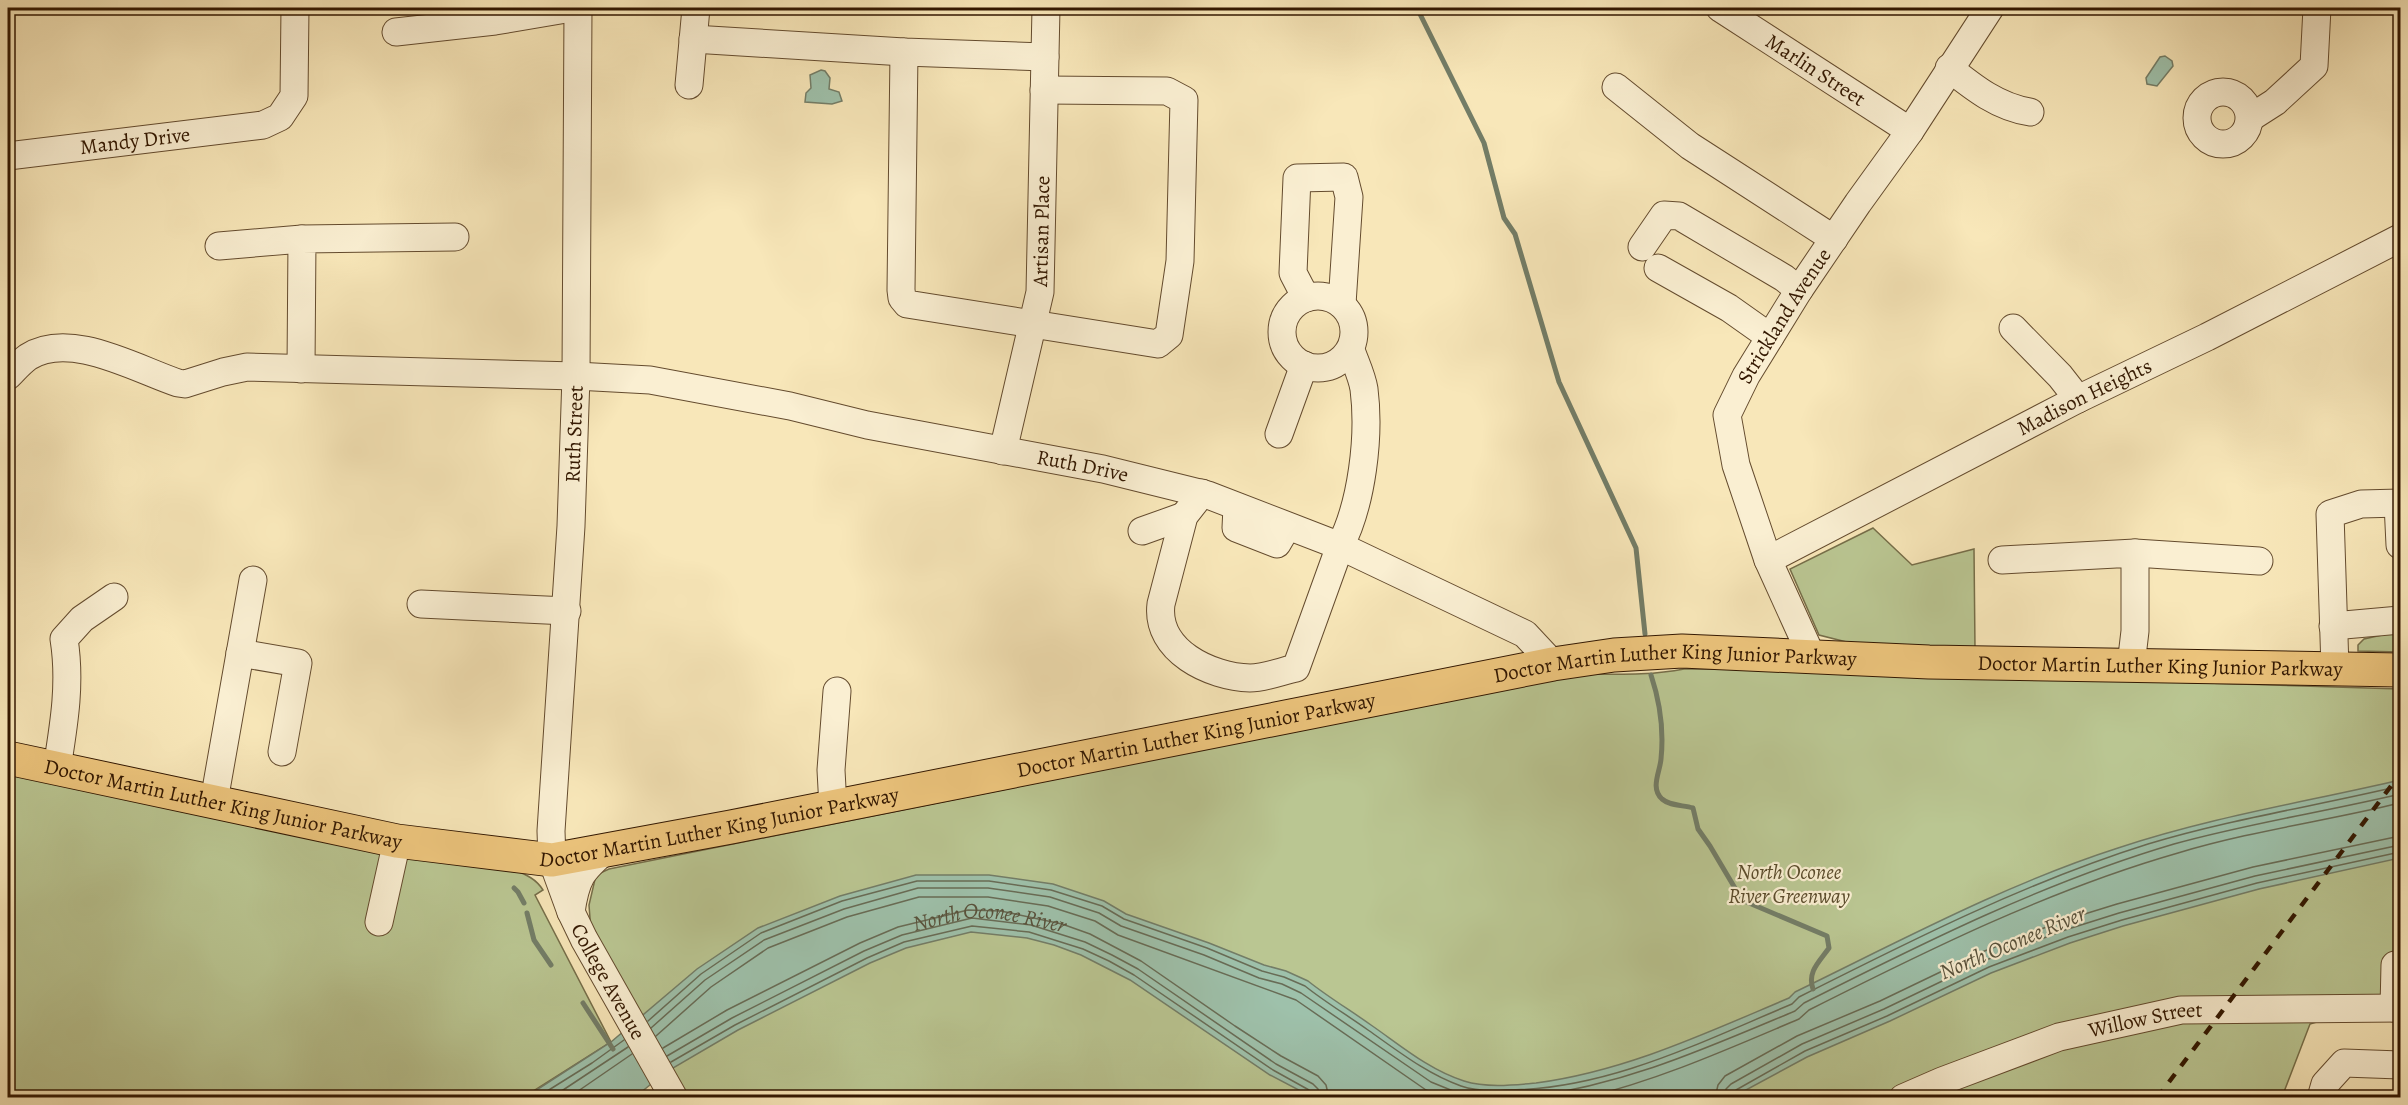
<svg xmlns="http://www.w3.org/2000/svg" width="2408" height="1105" font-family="Alegreya,serif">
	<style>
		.green { fill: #bac692; stroke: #766e49; stroke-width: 1.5 }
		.water { fill: #9ec1ab; stroke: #737d67; stroke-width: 1.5 }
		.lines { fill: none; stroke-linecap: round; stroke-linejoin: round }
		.shore { stroke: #686c56; stroke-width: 1.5 }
		.stream { stroke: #737d67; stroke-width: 5 }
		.minor-casing { stroke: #644b2e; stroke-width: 29 }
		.major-casing { stroke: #321700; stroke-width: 35 }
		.minor { stroke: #faefd2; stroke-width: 27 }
		.major { stroke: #ecc47c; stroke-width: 33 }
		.rail { stroke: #321700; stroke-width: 4.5; stroke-dasharray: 10 10; stroke-linecap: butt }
		.labels { text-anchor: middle; stroke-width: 4.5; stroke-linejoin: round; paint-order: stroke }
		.street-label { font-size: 21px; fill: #321700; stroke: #faefd2 }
		.park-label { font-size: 21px; font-style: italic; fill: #5b4c2c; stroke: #faefd2 }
		.water-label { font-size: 22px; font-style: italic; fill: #58523c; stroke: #faefd2 }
	</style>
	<rect width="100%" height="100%" fill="#f8e7b9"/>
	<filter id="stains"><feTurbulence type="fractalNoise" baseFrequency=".00333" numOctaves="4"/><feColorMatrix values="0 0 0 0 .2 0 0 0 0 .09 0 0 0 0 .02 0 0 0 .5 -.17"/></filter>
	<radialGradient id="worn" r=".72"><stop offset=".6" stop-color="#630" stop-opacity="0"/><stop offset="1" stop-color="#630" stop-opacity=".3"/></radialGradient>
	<g class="green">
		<path d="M1873,528L1912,565L1974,549L1975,649L1882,651L1819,635L1790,569Z"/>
		<path d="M2400,631V652L2358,651V645L2364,639Z"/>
		<path d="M1684,669H1744L2400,689V997L2310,1024L2282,1097H685L591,931L589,905L596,875L609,869L1578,674C1614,674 1649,676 1684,669Z"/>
		<path d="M8,770L514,870C527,875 536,879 543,890L535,895L611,1042L524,1097H8Z"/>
	</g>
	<g class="water">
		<path d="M2165,56L2172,61L2173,66L2157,86L2147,84L2146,78L2160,57Z"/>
		<path d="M821,70L825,71L830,78L829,89L839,92L842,101L832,104L805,102L806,93L811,88L810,75Z"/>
		<path d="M2400,780V858L2259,889L2123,926L2070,943L1991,973L1890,1021L1807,1057L1733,1097H1312L1270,1075L1130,980L1081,955L1054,945L1027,938L971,932L906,948L870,963L738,1030L666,1072L635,1097L524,1098L611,1042L697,969L758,928L840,896L916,875H989L1053,884L1104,901L1126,914L1209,943L1264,965L1286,971L1308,981C1328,997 1350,1010 1371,1025C1400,1045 1429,1070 1464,1081C1486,1088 1514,1085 1536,1083C1626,1071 1706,1033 1789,998L1795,992C1900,941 2006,884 2118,848C2211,817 2306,802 2400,780Z"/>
	</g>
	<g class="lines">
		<g class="shore">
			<path d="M648,1021L701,974L761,933L842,901L917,881H989L1051,890L1102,906L1124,919L1207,948L1262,971L1284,977L1305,986C1325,1002 1347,1015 1368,1030C1398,1051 1427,1074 1461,1086C1475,1091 1492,1091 1506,1090C1607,1090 1701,1042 1792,1004L1799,997C1912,940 2027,882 2148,844C2231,819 2316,806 2400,786"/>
			<path d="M651,1028L705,980L764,940L844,909L918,888H988L1050,897L1099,913L1121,926L1204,955L1259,978L1282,984L1301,993L1431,1082L1463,1095L1488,1098"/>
			<path d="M656,1036L711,987L768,948L847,917L919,897H988L1048,906L1095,921L1118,935L1296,1000L1426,1090L1444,1098"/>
			<path id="s1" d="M663,1048L727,1010L860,943L898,927L968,910L1001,911L1062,924L1090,934L1141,961L1235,1026L1281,1056L1318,1076L1326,1085L1329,1098"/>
			<path d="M667,1056L732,1018L864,951L902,935L972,918L1031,925L1085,942L1112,955L1138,969L1276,1064L1313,1084L1318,1089L1320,1098"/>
			<path d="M671,1062L735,1025L867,958L904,942L972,926L1029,932L1083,949L1109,961L1134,975L1273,1070L1309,1090L1312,1098"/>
			<path d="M536,1098L592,1063L624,1040"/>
			<path d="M551,1098L628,1047"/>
			<path d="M568,1098L632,1054"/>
			<path d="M1525,1098C1627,1084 1702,1050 1795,1011L1804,1003C1923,943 2045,882 2174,844C2249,823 2325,812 2400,794"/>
			<path d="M1584,1098C1659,1080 1728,1049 1799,1019L1809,1010C1928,950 2049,890 2178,853C2251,831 2326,821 2400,803"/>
			<path d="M1715,1098L1718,1085L1725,1076L1797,1036L1880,1001L1982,952L2062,921L2117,904L2253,867L2400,836"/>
			<path d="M1725,1098L1726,1089L1731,1084L1802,1044L1884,1009L1986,960L2065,930L2119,913L2255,876L2400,845"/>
			<path d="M1732,1098L1736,1090L1805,1051L1887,1016L1989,967L2068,937L2122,920L2257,883L2400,852"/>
		</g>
		<g class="stream">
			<path d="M1417,8L1484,143L1504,218L1515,234L1559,382L1636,548L1645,634"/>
			<path d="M1651,675C1660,702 1664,730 1661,759C1660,772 1650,788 1662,799C1670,806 1683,805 1693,808L1698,829L1710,846L1742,900L1827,936L1829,948C1819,962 1807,972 1813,989"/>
			<path d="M514,888L518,892L524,903"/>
			<path d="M527,913L534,940L551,965"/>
			<path d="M583,1003L613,1049"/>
		</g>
		<defs>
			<g id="minor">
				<path id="s2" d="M578,8L576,376L571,526L551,831L552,860L571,912L584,939L674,1098"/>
				<path id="s3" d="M1720,8L1910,131"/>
				<path d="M396,32L495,21L572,8"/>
				<path d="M693,39L904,52L1045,57"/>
				<path d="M904,52L901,290L902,298L907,304L1158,344L1169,335L1180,261L1184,100L1167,91L1044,90"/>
				<path d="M1949,68C1974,88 1998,107 2030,112"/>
				<path d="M689,85L696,8"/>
				<path d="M1616,87L1690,146L1834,239"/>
				<circle cx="2223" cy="118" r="26"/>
				<path d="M2250,118L2275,102L2314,66L2317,8"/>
				<path id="s4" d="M8,156L263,125L280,117L294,96L295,8"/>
				<path d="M219,246L302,239"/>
				<path d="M1642,247L1664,215L1679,216L1784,278L1799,290"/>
				<path d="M1658,268L1729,308L1770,337"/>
				<circle cx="1318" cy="332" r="36"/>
				<path d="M1306,298L1293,273L1297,178L1344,177L1349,197L1342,304"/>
				<path d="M2013,328L2060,376L2078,399"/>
				<path d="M301,369L302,239L455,237"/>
				<path id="s5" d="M8,376C14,370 21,362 28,357C70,330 136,369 178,383L185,384L223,372L247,367L576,376L650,380L790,406L867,425L1103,469L1208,495L1340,546L1525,634L1553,664"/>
				<path d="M1279,434L1304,365"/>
				<path id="s6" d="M1003,451L1040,292L1046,8"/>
				<path d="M1202,493L1184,516L1161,604C1155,651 1211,677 1250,678C1265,678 1282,671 1296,668L1340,546C1362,504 1370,436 1364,389C1362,376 1355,362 1351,350"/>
				<path d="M2398,503L2400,545"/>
				<path d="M1237,507L1236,528L1277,544L1287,527"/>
				<path d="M1142,531L1184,516"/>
				<path d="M2135,553L2259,561"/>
				<path id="s7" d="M1768,560L2078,399L2207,337L2400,238"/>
				<path d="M2002,560L2135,553V631L2131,665"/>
				<path d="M421,604L567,611"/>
				<path d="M2333,626L2400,620"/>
				<path d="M240,653L298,663L282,752"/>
				<path id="s8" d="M1812,657L1768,560L1736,465L1727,415L1746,376L1799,290L1858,203L1910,131L1990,8"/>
				<path d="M2335,668L2330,514L2361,504L2400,503"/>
				<path d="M57,768C64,724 71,683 64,639L82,619L114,597"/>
				<path d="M214,801L253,580"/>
				<path d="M833,807L831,770L837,691"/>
				<path d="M571,912C576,878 581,871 607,849"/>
				<path d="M379,922L397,841"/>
				<path d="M2394,1008L2395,965"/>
				<path id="s9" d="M1903,1098L1942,1081L2059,1037L2181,1010L2400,1008"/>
				<path d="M2321,1098L2325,1084L2344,1063L2400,1065"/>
			</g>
			<g id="major">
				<path id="s10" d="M8,758L397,841L552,860L731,827L1553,664L1614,655L1682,651L1929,662L2400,670"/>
			</g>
		</defs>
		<use href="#minor" class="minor-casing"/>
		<use href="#major" class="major-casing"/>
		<use href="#minor" class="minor"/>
		<use href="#major" class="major"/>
		<path class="rail" d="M2157,1098L2400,774"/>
	</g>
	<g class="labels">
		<g class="street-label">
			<text dy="7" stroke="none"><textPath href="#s3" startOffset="114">Marlin Street</textPath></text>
			<text dy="7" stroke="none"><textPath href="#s4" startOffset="128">Mandy Drive</textPath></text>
			<text dy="7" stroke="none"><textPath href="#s6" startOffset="224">Artisan Place</textPath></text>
			<text dy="7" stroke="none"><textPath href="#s8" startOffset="372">Strickland Avenue</textPath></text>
			<text dy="7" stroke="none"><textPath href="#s7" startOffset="356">Madison Heights</textPath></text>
			<text transform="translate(574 434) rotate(-88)" y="7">Ruth Street</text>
			<text dy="7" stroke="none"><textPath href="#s5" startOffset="1101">Ruth Drive</textPath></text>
			<text dy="7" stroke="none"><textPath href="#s10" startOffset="2182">Doctor Martin Luther King Junior Parkway</textPath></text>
			<text dy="7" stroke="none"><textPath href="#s10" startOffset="1696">Doctor Martin Luther King Junior Parkway</textPath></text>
			<text dy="7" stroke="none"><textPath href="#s10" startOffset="1210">Doctor Martin Luther King Junior Parkway</textPath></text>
			<text dy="7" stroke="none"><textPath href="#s10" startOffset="220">Doctor Martin Luther King Junior Parkway</textPath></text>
			<text dy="7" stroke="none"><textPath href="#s10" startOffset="724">Doctor Martin Luther King Junior Parkway</textPath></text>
			<text dy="7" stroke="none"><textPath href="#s2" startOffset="987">College Avenue</textPath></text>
			<text dy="7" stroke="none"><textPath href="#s9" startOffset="256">Willow Street</textPath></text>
		</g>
		<g class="park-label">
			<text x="1789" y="879">North Oconee<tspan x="1789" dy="24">River Greenway</tspan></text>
		</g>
		<g class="water-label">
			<text dy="8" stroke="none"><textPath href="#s1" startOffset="358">North Oconee River</textPath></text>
			<text transform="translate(2012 942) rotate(-23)" y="8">North Oconee River</text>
		</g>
	</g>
	<rect width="2408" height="1105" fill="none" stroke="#f8e7b9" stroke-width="30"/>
	<rect x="9" y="9" width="2390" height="1087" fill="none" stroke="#321700" stroke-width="3"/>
	<rect x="15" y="15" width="2378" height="1075" fill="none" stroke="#321700" stroke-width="1.5"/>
	<rect width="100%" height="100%" filter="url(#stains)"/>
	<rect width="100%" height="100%" fill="url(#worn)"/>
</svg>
